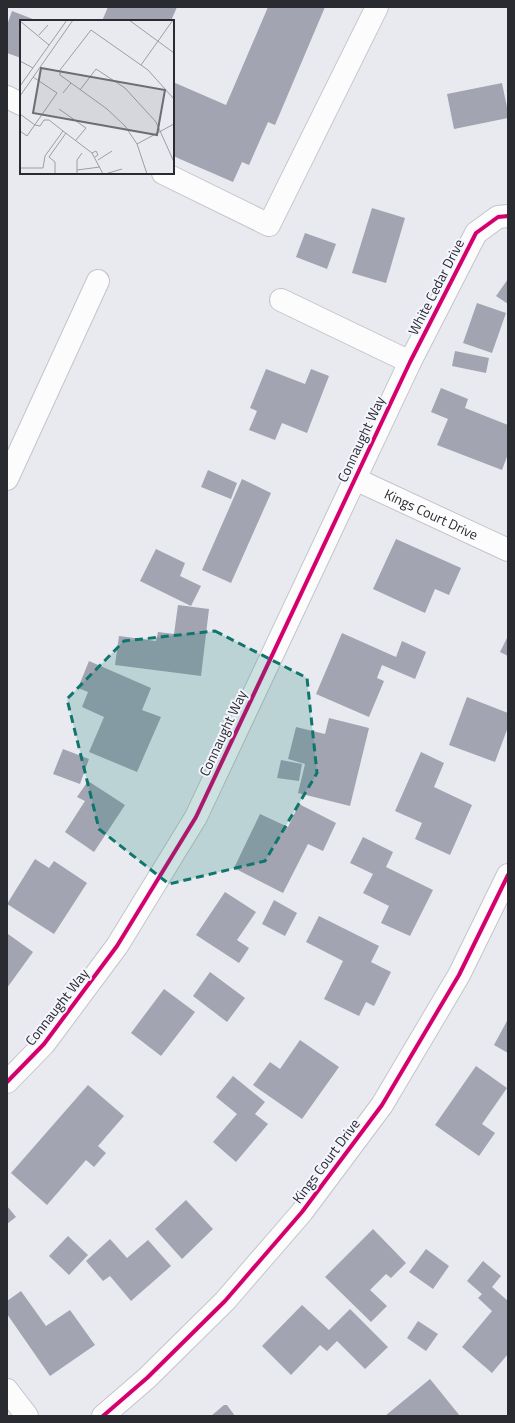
<svg xmlns="http://www.w3.org/2000/svg" width="515" height="1423" font-family="'Titillium Web',sans-serif">
	<style>
		.building { fill: #a2a4b2 }
		.lines { fill: none; stroke-linecap: round; stroke-linejoin: round }
		.minor-casing { stroke: #c4c5ca; stroke-width: 24 }
		.minor { stroke: #fcfcfd; stroke-width: 22 }
		.cycleway-casing { stroke: #f4f5fd; stroke-width: 6 }
		.cycleway { stroke: #d6006c; stroke-width: 4 }
		.marked { fill: #0f766e; fill-opacity: 0.2; stroke: #0f766e; stroke-width: 3; stroke-dasharray: 8 5; stroke-linejoin: round }
		.labels { text-anchor: middle; stroke-width: 4; stroke-linejoin: round; paint-order: stroke }
		.street-label { font-size: 14px; fill: #2a2b30; stroke: #f4f5fd }
		.inset-road { fill: none; stroke: #9c9ea3; stroke-width: 1 }
		.view { fill: #6c6e73; fill-opacity: 0.15; stroke: #6c6e73; stroke-width: 2 }
		.inset-edge { fill: none; stroke: #2a2b30; stroke-width: 2 }
	</style>
	<rect width="100%" height="100%" fill="#e8eaf0"/>
	<g class="building">
		<path d="M108,7H177L171,21H102Z"/>
		<path d="M268,7H325L275,125L268,122L249,165L242,162L233,182L173,156V82L226,105Z"/>
		<path d="M12,11L38,21H21V58L7,53V25Z"/>
		<path d="M502,83L508,112V118L454,129L447,94Z"/>
		<path d="M372,208L405,218L386,283L352,273Z"/>
		<path d="M305,233L336,244L327,269L296,257Z"/>
		<path d="M508,279V304L496,296Z"/>
		<path d="M477,303L506,313L492,353L463,343Z"/>
		<path d="M455,351L489,358L486,373L452,366Z"/>
		<path d="M266,369L305,384L311,369L329,376L307,433L282,423L275,440L249,430L257,411L250,408Z"/>
		<path d="M441,388L468,399L465,408L508,425V454L502,470L437,445L448,419L431,412Z"/>
		<path d="M208,470L237,483L231,499L201,487Z"/>
		<path d="M242,479L271,493L231,583L202,570Z"/>
		<path d="M396,539L461,568L449,595L435,589L425,613L373,589Z"/>
		<path d="M156,549L185,563L180,576L201,586L191,606L140,581Z"/>
		<path d="M178,605L209,609L201,676L115,665L119,636L156,641L158,632L174,634Z"/>
		<path d="M342,633L396,657L402,641L426,652L415,679L382,665L377,678L384,681L369,717L316,694Z"/>
		<path d="M508,636V656L500,652Z"/>
		<path d="M89,661L151,688L142,710L161,717L137,772L89,752L104,717L82,707L88,692L78,688Z"/>
		<path d="M467,697L508,713V727L495,762L449,745Z"/>
		<path d="M329,718L369,728L350,806L298,793L305,764L288,759L296,727L325,734Z"/>
		<path d="M63,749L89,759L80,784L53,774Z"/>
		<path d="M421,752L444,763L434,787L472,805L450,855L415,839L422,823L395,811Z"/>
		<path d="M281,760L302,764L299,781L277,778Z"/>
		<path d="M88,781L125,805L94,852L65,832L85,801L77,797Z"/>
		<path d="M299,804L336,823L323,851L308,844L283,893L234,868L260,814L288,827Z"/>
		<path d="M363,837L393,852L386,867L433,890L410,936L381,923L389,906L363,893L373,874L350,863Z"/>
		<path d="M35,859L49,868L54,861L87,883L54,934L7,904Z"/>
		<path d="M225,892L256,912L237,940L249,948L239,963L196,935Z"/>
		<path d="M274,900L297,913L285,936L262,924Z"/>
		<path d="M319,916L379,946L371,962L391,972L374,1006L366,1002L359,1016L324,999L343,961L306,942Z"/>
		<path d="M8,934L33,952L7,988V935Z"/>
		<path d="M210,972L245,998L227,1022L193,996Z"/>
		<path d="M164,989L195,1012L161,1056L131,1033Z"/>
		<path d="M508,1019V1053L494,1045Z"/>
		<path d="M300,1040L339,1067L302,1119L253,1085L270,1062L280,1069Z"/>
		<path d="M476,1066L507,1088L482,1124L495,1133L479,1156L435,1125Z"/>
		<path d="M233,1076L265,1102L255,1114L268,1124L236,1162L213,1142L237,1114L216,1097Z"/>
		<path d="M88,1085L124,1116L98,1146L106,1153L94,1167L86,1160L47,1205L11,1173Z"/>
		<path d="M186,1200L213,1229L182,1259L155,1229Z"/>
		<path d="M7,1206L16,1217L7,1224Z"/>
		<path d="M373,1229L406,1263L391,1278L386,1274L370,1290L387,1306L371,1322L325,1277Z"/>
		<path d="M68,1236L88,1255L69,1275L49,1256Z"/>
		<path d="M110,1239L127,1258L148,1240L171,1266L131,1301L110,1276L103,1281L86,1261Z"/>
		<path d="M426,1249L449,1266L433,1289L409,1272Z"/>
		<path d="M483,1261L501,1276L492,1287L508,1301V1354L492,1373L462,1347L492,1311L478,1298L482,1294L467,1281Z"/>
		<path d="M21,1291L46,1326L70,1310L95,1345L50,1376L7,1314V1301Z"/>
		<path d="M302,1305L329,1330L350,1309L388,1347L365,1369L337,1341L327,1351L320,1345L291,1375L262,1346Z"/>
		<path d="M418,1321L438,1334L426,1351L407,1338Z"/>
		<path d="M430,1379L460,1416H385Z"/>
		<path d="M224,1405H227L235,1416H211Z"/>
	</g>
	<g class="lines">
		<defs>
			<g id="minor">
				<path d="M7,97L21,104"/>
				<path d="M163,173L269,225L377,7"/>
				<path d="M281,300L410,362"/>
				<path d="M7,479L98,281"/>
				<path id="s1" d="M355,479L508,550"/>
				<path d="M7,1082L44,1044L117,946L196,817L410,362L476,233L498,217L508,216"/>
				<path d="M7,1390L27,1416"/>
				<path d="M103,1416L147,1378L225,1301L302,1212L382,1105L459,975L508,875"/>
			</g>
		</defs>
		<use href="#minor" class="minor-casing"/>
		<use href="#minor" class="minor"/>
		<defs>
			<g id="cycleway">
				<path d="M7,1082L44,1044L117,946L196,817L410,362L476,233L498,217L508,216"/>
				<path d="M103,1416L147,1378L225,1301L302,1212L382,1105L459,975L508,875"/>
			</g>
		</defs>
		<use href="#cycleway" class="cycleway-casing"/>
		<use href="#cycleway" class="cycleway"/>
	</g>
	<path class="marked" d="M215,631L307,678L317,773L265,861L169,884L99,829L67,699L124,641Z"/>
	<g class="labels">
		<g class="street-label">
			<text transform="translate(436 287) rotate(-63)" y="5">White Cedar Drive</text>
			<text transform="translate(361 439) rotate(-65)" y="5">Connaught Way</text>
			<text dy="5" stroke="none"><textPath href="#s1" startOffset="84">Kings Court Drive</textPath></text>
			<text transform="translate(223 733) rotate(-65)" y="5">Connaught Way</text>
			<text transform="translate(57 1007) rotate(-52)" y="5">Connaught Way</text>
			<text transform="translate(326 1161) rotate(-53)" y="5">Kings Court Drive</text>
		</g>
	</g>
	<g transform="translate(20 20)">
		<rect width="154" height="154" fill="#e8eaf0"/>
		<path class="inset-road" d="M109,0L154,33M0,1L29,25M19,15L28,5M0,41L13,48M121,45L153,0M0,66L47,0M60,70L76,49L105,68L136,102L154,142M43,73L51,63M0,76L53,0M39,89L66,108L56,120M0,94L15,105L20,106L24,100H29L43,111L72,133L83,154M0,111L7,116L37,73L13,57M117,124L154,104M72,133L76,131L78,135L75,137M78,140L92,131M0,148H23L25,136L43,111M57,150L80,147M35,154V142L29,137L46,113M57,154V140L62,133M85,154L102,149M127,154L117,124L105,106L87,89L40,55V50L71,10L128,50L154,79"/>
		<path class="view" d="M21,48L145,70L137,115L13,93Z"/>
		<rect width="154" height="154" class="inset-edge"/>
	</g>
	<rect width="515" height="1423" fill="none" stroke="#2a2b30" stroke-width="16"/>
</svg>
